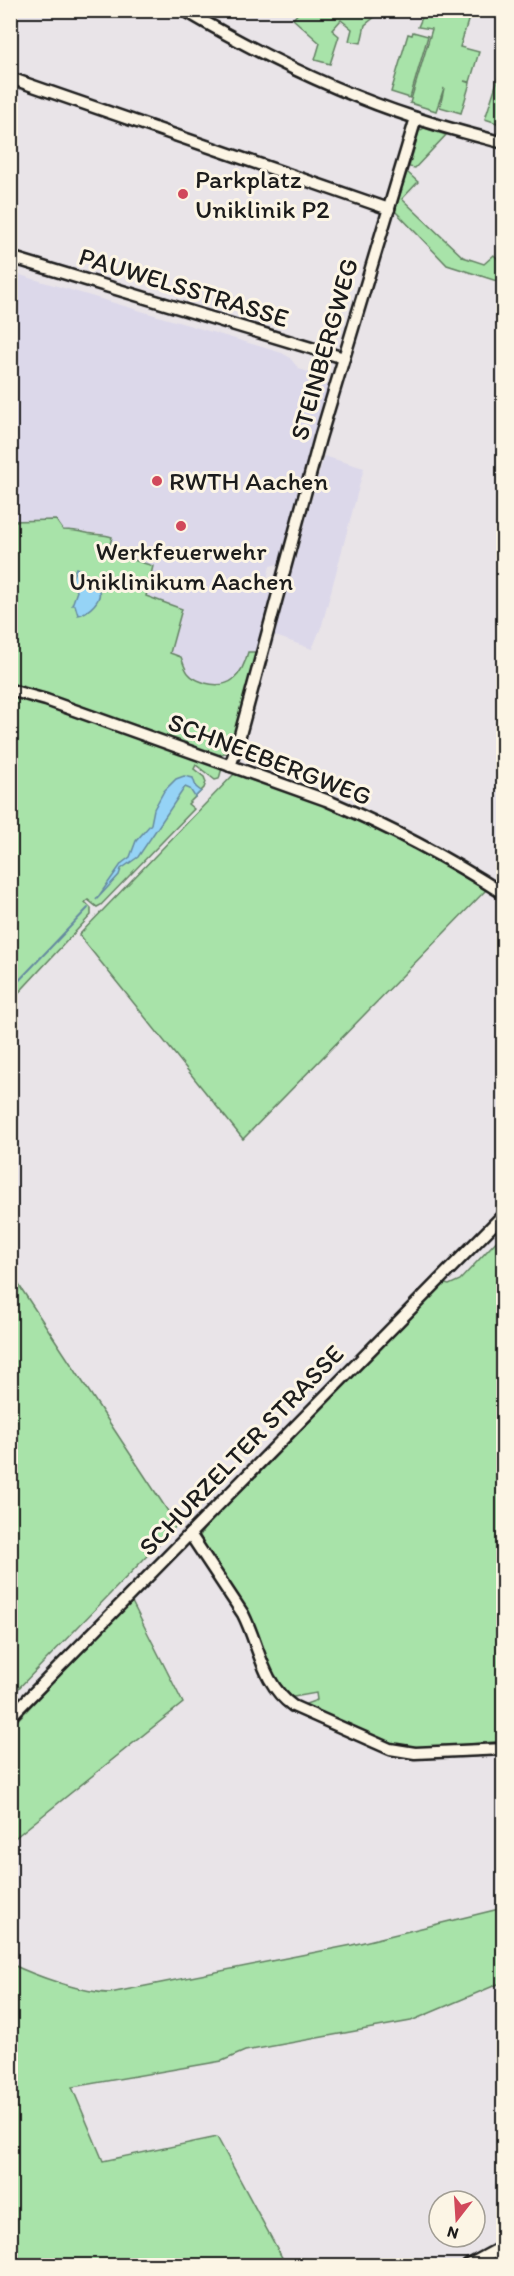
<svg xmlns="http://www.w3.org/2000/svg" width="514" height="2276" font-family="Itim,sans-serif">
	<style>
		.built { fill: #dcd8ea }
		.green { fill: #a8e3a9; stroke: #628062; stroke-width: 1.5 }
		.water { fill: #95d3f6; stroke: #658a9f; stroke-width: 1.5 }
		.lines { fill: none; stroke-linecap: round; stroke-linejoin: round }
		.stream { stroke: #658a9f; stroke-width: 2 }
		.minor-casing { stroke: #1c1c1c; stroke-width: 15 }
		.minor { stroke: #fcf5e5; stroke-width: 10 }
		.poi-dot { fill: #d1495b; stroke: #fcf5e5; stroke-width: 2 }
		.labels { text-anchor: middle; stroke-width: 6; stroke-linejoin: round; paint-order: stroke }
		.poi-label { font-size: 26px; fill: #1c1c1c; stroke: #fcf5e5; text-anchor: start }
		.street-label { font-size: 26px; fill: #1c1c1c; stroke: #fcf5e5 }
	</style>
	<rect width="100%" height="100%" fill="#e9e4e8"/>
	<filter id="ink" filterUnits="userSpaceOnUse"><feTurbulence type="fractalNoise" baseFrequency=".0167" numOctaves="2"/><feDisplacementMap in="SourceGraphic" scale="12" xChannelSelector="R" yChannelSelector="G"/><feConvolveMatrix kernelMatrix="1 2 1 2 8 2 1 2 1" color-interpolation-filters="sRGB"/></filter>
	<g filter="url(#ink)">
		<g class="built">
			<path d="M10,272L282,353L289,357L299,369L318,375L326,381L328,388L284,557L278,564L270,566L266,583L273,591L258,652L248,653L244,667L235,679L222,685L215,686L198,681L189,674L181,657L170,653L146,596L108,552L99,533L62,530L56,520L11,521Z"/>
			<path d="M324,456L364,468L322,625L312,649L273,635Z"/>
		</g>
		<g class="green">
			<path d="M300,11V10L379,11L377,15L365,25L361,43L349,41L352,29L341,20L332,30L339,36L330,64L315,60L320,43L293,19Z"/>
			<path d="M425,11H471L460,47L479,52L470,82L464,81L470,83L461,113L440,107L444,88L436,111L410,103L432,29L418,27Z"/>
			<path d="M413,32L428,36L410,98L391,92L408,34L412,35Z"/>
			<path d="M503,63L504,125H503L485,119Z"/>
			<path d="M424,128L446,135L415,168L409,167L419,131Z"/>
			<path d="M407,172L418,182L402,199L463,257L484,264L494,255L503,264V283L447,265L395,211Z"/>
			<path d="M56,520L63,530C72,530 78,531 87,533C95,535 104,534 112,537L108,552L153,566L146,596L182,609L170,653L181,657C183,662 185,670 189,674C193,679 200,681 205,683C231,690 242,675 248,652H258L229,752L218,755L11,683L10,521Z"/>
			<path d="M11,694L222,768L219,779L215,780L196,765L194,769L204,777L206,782L204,788L188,804L194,809L101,905L97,907L88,900L85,902L91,908V915L11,1001Z"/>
			<path d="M235,773C251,777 267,784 283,790C355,815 422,850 488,888L243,1139L79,935Z"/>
			<path d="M503,1234V1741L415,1749L376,1739L303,1705L317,1700L316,1693L288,1698L281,1692L200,1536L206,1525L250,1482L441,1283L449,1285L460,1280Z"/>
			<path d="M11,1273L177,1525L11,1696H10Z"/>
			<path d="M131,1600L183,1703L11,1841V1727Z"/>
			<path d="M503,1908V1982L411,2021L245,2051L222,2061L72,2087L103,2161L217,2137L286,2265H11V1964C36,1976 83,1993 110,1993L352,1945Z"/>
		</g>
		<g class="water">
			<path d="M76,568C84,570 86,575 90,581C92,583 95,584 97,587C106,598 87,614 78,615L75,605H72L77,591L71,581Z"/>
			<path d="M184,776L193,778L196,787L201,791L195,797L190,789L185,787L138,857L121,869L119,875L96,900L122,863L130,857L136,841L151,824L154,809L164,791L176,779Z"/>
		</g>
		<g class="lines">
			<path class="stream" d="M10,990L88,908"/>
			<defs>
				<g id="minor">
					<path d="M184,10C257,53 335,92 416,118C445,128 474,135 504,143"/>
					<path d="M10,78L389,209"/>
					<path d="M10,257L344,358"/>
					<path d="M10,690L46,700L326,800C387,826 448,858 504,894"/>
					<path d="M230,766L237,746L320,438L416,118"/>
					<path d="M190,1534L243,1614C259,1645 262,1684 293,1706L390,1749L415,1753L504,1749"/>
					<path d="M10,1717L504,1214"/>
					<path d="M467,2266L504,2246"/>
				</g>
			</defs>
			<use href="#minor" class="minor-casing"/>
			<use href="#minor" class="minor"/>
		</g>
	</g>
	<g class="poi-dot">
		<circle cx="183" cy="194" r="6"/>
		<circle cx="157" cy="481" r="6"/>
		<circle cx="181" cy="526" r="6"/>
	</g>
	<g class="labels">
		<g class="poi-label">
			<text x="195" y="188">Parkplatz<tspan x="195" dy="30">Uniklinik P2</tspan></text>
			<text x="169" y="490">RWTH Aachen</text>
			<text x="181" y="560" text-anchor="middle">Werkfeuerwehr<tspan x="181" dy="30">Uniklinikum Aachen</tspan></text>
		</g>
		<g class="street-label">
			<text transform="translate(184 287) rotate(17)" y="9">PAUWELSSTRASSE</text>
			<text transform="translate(324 349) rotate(-74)" y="9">STEINBERGWEG</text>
			<text transform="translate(270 759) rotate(21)" y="9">SCHNEEBERGWEG</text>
			<text transform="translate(241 1450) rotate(-46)" y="9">SCHURZELTER STRASSE</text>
		</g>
	</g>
	<rect width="514" height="2276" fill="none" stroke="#fcf5e5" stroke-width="36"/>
	<rect x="18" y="18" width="478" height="2240" fill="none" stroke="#1c1c1c" stroke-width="2" filter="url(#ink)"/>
	<g transform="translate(457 2219) rotate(197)"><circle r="28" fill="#fcf5e5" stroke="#a29e95" stroke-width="1.5"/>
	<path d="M0-4.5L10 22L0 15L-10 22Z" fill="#d1495b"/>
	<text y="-9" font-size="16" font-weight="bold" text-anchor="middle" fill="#1c1c1c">N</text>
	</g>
</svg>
